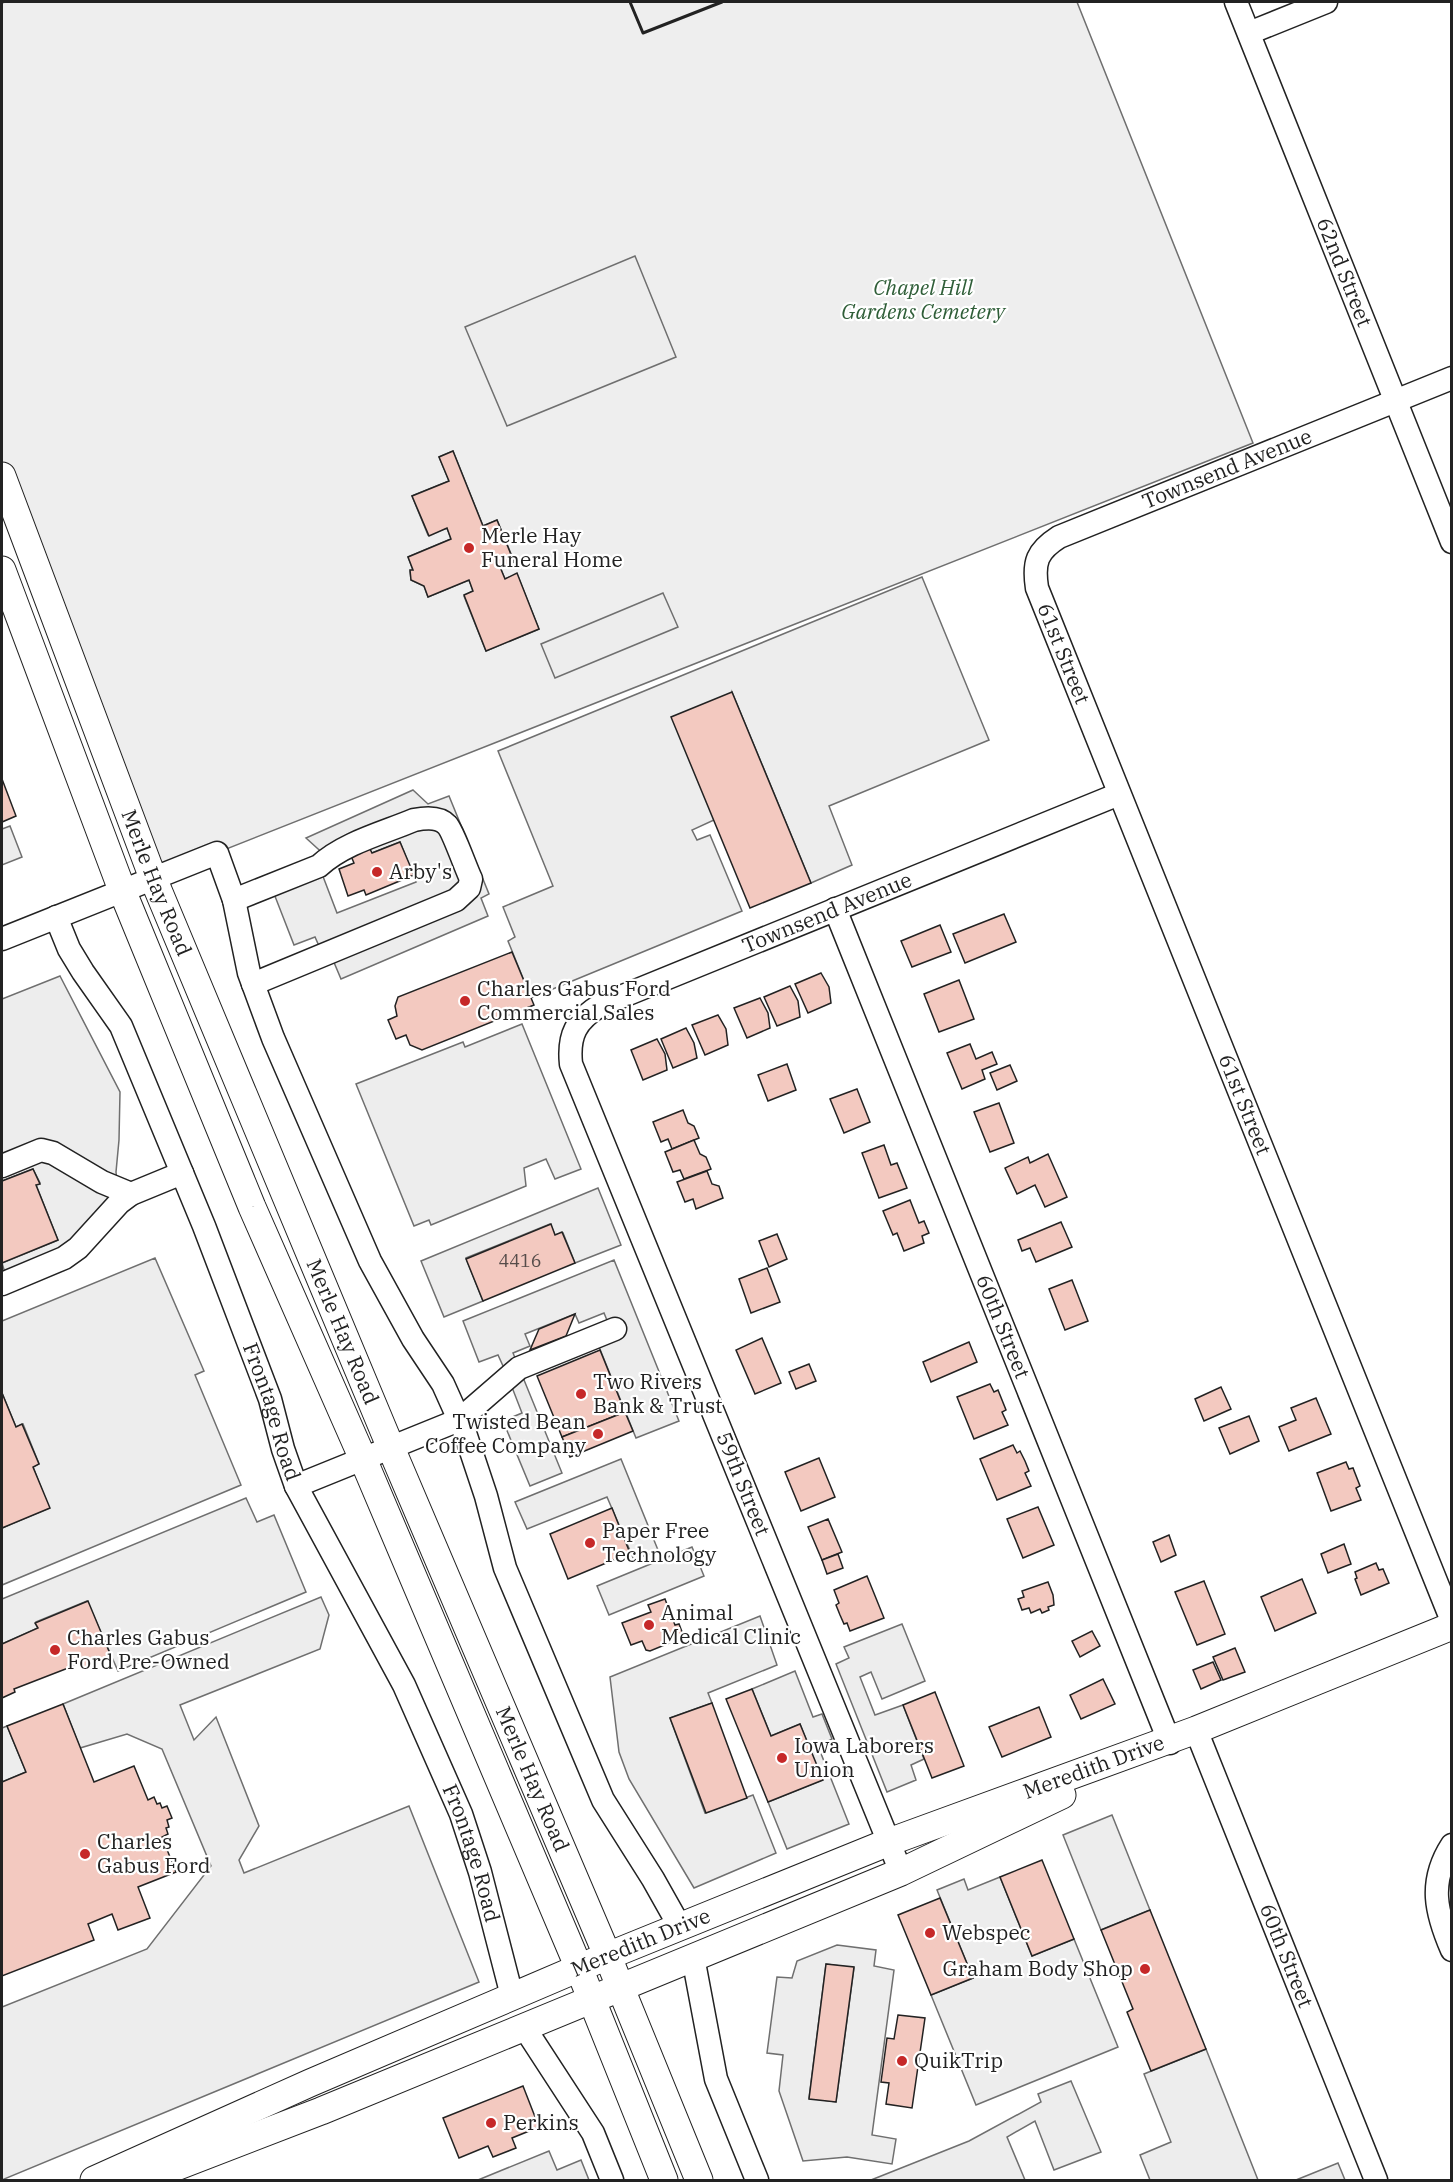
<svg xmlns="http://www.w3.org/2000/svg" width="1453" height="2182" font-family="'IBM Plex Serif',serif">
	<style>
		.green { fill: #eee; stroke: #6f6f6f; stroke-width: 1.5; fill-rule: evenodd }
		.parking { fill: #ededed; stroke: #6f6f6f; stroke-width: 1.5; fill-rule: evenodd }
		.building { fill: #f3c9c0; stroke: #222; stroke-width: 1.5 }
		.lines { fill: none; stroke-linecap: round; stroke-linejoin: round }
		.minor-casing { stroke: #222; stroke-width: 25 }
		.major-casing { stroke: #222; stroke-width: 29 }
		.minor { stroke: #fff; stroke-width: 22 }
		.major { stroke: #fff; stroke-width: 27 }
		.wall { stroke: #222; stroke-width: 3 }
		.poi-dot { fill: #c62828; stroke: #fff; stroke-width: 2 }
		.labels { text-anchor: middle; stroke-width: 4.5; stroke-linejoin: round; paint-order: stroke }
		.number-label { font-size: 18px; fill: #564c4a }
		.street-label { font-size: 21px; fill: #222; stroke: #fff }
		.park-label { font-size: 21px; font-style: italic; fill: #2f5e38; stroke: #fff }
		.poi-label { font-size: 21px; fill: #222; stroke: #fff; text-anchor: start }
	</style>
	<rect width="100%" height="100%" fill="#fff"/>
	<path class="green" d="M5,2H1077L1253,443L153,878L2,476V3ZM453,451L483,526L497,520L514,561L500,567L505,579L517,574L539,629L486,651L464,596L473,591L469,580L428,597L424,586L411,580L410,571L413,570L408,557L451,539L447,528L428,535L412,496L449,481L439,457Z"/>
	<g class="parking">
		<path d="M635,256L676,357L507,426L465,327Z"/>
		<path d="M922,577L989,740L829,806L852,865L811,883L732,692L714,820L692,830L697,840L710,835L742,911L531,998L508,941L515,937L503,907L553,886L498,751Z"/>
		<path d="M663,593L678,627L555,678L541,644Z"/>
		<path d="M413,790L428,804L449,796L489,894L481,898L488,916L341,979L330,953L323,955L315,937L294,945L271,886L319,866L337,913L416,882L400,842L372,853L328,858L306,838Z"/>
		<path d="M10,826L22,857L2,865V829Z"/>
		<path d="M60,976L120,1092L119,1140L116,1172L118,1192L78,1248L5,1273L2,1263L58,1240L36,1185L40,1183L33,1169L2,1181V999Z"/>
		<path d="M522,1024L581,1169L555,1179L546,1159L524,1168L526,1186L431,1225L429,1220L414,1226L356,1084L463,1042L465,1047Z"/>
		<path d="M598,1188L621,1245L575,1263L563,1233L555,1235L550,1224L466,1258L483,1301L444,1317L421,1261Z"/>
		<path d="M155,1258L204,1371L195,1375L241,1485L2,1585V1528L49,1508L33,1467L39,1464L23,1424L16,1427L2,1393V1321Z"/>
		<path d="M614,1260L679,1421L636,1438L595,1337L611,1330L604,1313L579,1323L575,1314L525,1334L530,1346L513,1353L562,1473L530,1486L503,1421L522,1413L508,1377L498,1355L479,1362L463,1321Z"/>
		<path d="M621,1459L658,1550L634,1560L607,1497L527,1529L515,1502Z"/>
		<path d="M246,1498L257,1522L274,1515L306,1592L118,1671L87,1601L36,1622L38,1628L2,1644V1599Z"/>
		<path d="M692,1547L704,1576L609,1615L597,1586Z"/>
		<path d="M321,1597L329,1615L320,1649L180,1705L194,1740L216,1717L259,1826L239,1860L244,1873L409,1806L479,1982L2,2180V2007L147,1949L211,1866L162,1749L127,1734L80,1748L63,1704Z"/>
		<path d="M760,1616L777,1665L708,1693L712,1703L670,1718L705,1813L753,1795L776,1853L694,1888L629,1779L619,1752L610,1677Z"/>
		<path d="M902,1624L925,1681L882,1699L871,1672L860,1677L875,1715L903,1705L924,1759L911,1765L916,1780L887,1792L836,1664L849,1658L844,1647Z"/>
		<path d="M795,1671L813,1717L822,1714L832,1739L818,1746L849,1824L787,1849L768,1802L822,1780L800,1724L771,1736L752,1689Z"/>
		<path d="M7,1726L26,1772L2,1782V1728Z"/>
		<path d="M1112,1815L1150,1910L1101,1930L1063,1835Z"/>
		<path d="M1000,1877L1032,1956L1074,1939L1118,2047L976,2105L931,1995L973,1978L937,1890L964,1879L968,1890Z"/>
		<path d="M837,1945L876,1950L874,1966L894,1970L872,2135L896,2139L892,2164L847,2157L803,2161L779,2091L783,2055L767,2053L777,1977L792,1978L797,1961ZM826,1964L854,1968L836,2102L809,2098Z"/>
		<path d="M1206,2049L1258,2180H1150L1140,2155L1171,2142L1144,2074Z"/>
		<path d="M1071,2081L1101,2152L1054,2170L1035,2121L1007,2137L1025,2180H871L969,2141L1041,2102L1038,2094Z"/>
		<path d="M549,2151L557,2170L581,2160L589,2180H478Z"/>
		<path d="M1338,2163L1345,2180H1296Z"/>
	</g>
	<g class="building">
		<path d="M453,451L483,526L497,520L514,562L500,567L505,579L517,573L539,629L486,651L464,595L473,591L469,580L428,597L424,586L411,580L410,570H413L408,557L451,539L447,528L429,536L412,496L449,481L439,457Z"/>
		<path d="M732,692L811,883L750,908L671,717Z"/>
		<path d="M2,779L16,816L2,822Z"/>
		<path d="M400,842L414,875L366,895L364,890L348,896L339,869L354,863L351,856L370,849L372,853Z"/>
		<path d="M1004,914L1016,942L965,963L953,934Z"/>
		<path d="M940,925L951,952L912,967L901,941Z"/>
		<path d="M512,952L534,1005L422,1050L410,1045L406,1035L396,1039L388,1020L397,1016L395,1006L398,997Z"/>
		<path d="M821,973L829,987L831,1003L808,1013L795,984Z"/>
		<path d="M959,980L974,1019L939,1032L924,994Z"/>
		<path d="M790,986L798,1001L800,1017L777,1026L764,997Z"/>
		<path d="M760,998L768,1013L770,1028L747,1038L734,1008Z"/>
		<path d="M718,1015L726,1029L728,1045L705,1055L692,1025Z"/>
		<path d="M686,1028L694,1043L697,1058L673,1068L661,1039Z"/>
		<path d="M657,1039L665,1054L667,1070L643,1080L631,1050Z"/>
		<path d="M970,1044L976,1059L992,1052L997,1064L982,1070L985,1079L962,1089L947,1053Z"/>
		<path d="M787,1064L796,1090L768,1101L758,1075Z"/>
		<path d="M1010,1065L1017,1081L997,1090L990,1073Z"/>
		<path d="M857,1089L870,1122L844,1133L830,1099Z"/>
		<path d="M999,1103L1014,1143L990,1152L974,1112Z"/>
		<path d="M683,1110L688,1123L694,1126L699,1138L672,1149L668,1139L661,1142L653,1122Z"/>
		<path d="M694,1140L700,1154L706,1157L711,1169L684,1179L680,1170L673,1172L665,1152Z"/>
		<path d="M884,1145L891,1165L897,1163L907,1188L879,1198L862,1153Z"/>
		<path d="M1048,1154L1067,1197L1045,1207L1035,1185L1017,1194L1005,1168L1028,1157L1030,1163Z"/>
		<path d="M33,1169L40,1184L36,1185L58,1240L2,1263V1181Z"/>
		<path d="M707,1171L712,1184L719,1186L723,1198L696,1209L693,1199L685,1202L677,1182Z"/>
		<path d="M910,1200L919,1223L924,1221L929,1233L922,1236L924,1243L904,1251L897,1233L893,1235L883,1211Z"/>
		<path d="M1061,1222L1072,1247L1036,1262L1030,1248L1022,1251L1018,1240Z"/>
		<path d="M551,1224L555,1235L562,1232L575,1263L483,1301L466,1259Z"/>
		<path d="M777,1234L787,1259L769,1267L759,1241Z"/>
		<path d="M767,1268L780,1302L751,1313L739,1279Z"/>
		<path d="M1072,1280L1088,1321L1065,1330L1049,1289Z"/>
		<path d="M575,1314L566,1336L530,1350L539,1329Z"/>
		<path d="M762,1338L781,1383L755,1394L736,1350Z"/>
		<path d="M969,1342L977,1362L931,1382L923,1362Z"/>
		<path d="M600,1350L625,1412L562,1437L537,1376Z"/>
		<path d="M809,1364L816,1381L796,1389L789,1372Z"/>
		<path d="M990,1384L994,1392L998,1390L1006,1410L1002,1412L1008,1425L974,1439L957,1397Z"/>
		<path d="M1221,1387L1231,1409L1204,1421L1195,1399Z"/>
		<path d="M2,1393L16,1427L22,1424L39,1464L33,1467L50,1508L2,1528Z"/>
		<path d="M1316,1398L1331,1434L1289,1451L1279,1427L1296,1420L1291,1408Z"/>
		<path d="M625,1412L633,1431L570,1457L562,1437Z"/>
		<path d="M1249,1416L1259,1441L1230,1454L1219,1428Z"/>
		<path d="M1013,1445L1017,1453L1020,1451L1025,1461L1029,1471L1025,1473L1031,1486L997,1500L980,1459Z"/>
		<path d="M819,1458L835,1497L801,1511L785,1472Z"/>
		<path d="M1346,1462L1349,1469L1353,1468L1360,1486L1356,1488L1361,1500L1331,1511L1317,1473Z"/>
		<path d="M1038,1507L1054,1545L1023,1558L1007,1519Z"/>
		<path d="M612,1508L630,1553L568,1579L550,1534Z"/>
		<path d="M828,1519L842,1552L822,1560L808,1527Z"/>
		<path d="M1169,1535L1176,1555L1161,1562L1153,1542Z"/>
		<path d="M1344,1544L1351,1564L1328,1573L1321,1554Z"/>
		<path d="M838,1554L843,1568L827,1574L822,1560Z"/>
		<path d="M1376,1563L1379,1570L1383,1569L1389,1583L1361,1595L1355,1579L1357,1578L1355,1572Z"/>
		<path d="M867,1576L884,1618L850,1631L847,1623L844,1624L840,1615L836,1605L839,1603L834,1590Z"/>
		<path d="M1302,1579L1316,1613L1275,1631L1261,1597Z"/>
		<path d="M1204,1581L1225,1634L1197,1645L1175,1592Z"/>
		<path d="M1048,1582L1053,1595L1054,1605L1048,1607L1049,1610L1042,1613L1040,1609L1031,1613L1029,1608L1022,1610L1018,1599L1024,1597L1022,1591Z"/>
		<path d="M665,1599L675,1625L679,1624L684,1637L650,1651L646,1650L642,1641L631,1645L622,1623L651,1612L648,1605Z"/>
		<path d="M88,1601L111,1656L83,1669L81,1663L14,1689L15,1692L2,1698V1644L38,1628L35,1623Z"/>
		<path d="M1092,1631L1100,1646L1080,1657L1072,1641Z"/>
		<path d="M1235,1648L1245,1672L1223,1680L1213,1657Z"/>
		<path d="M1213,1662L1221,1680L1201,1689L1193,1670Z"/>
		<path d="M1103,1679L1115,1704L1081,1719L1070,1695Z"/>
		<path d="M752,1689L771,1736L800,1724L823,1780L768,1802L726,1699Z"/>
		<path d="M935,1692L964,1766L932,1778L903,1705Z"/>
		<path d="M712,1703L747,1798L706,1813L670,1718Z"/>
		<path d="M63,1704L94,1782L134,1766L148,1800L154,1797L157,1804L160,1803L162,1808L167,1806L172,1818L167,1820L169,1827L166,1828L168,1834L162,1837L176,1872L138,1887L150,1918L118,1930L112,1914L88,1924L94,1940L2,1976V1782L26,1772L7,1726Z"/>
		<path d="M1039,1707L1051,1737L1002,1757L989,1727Z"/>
		<path d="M1042,1860L1074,1939L1032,1956L1000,1877Z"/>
		<path d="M940,1898L973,1978L931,1995L898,1915Z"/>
		<path d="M1150,1910L1206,2049L1151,2071L1127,2012L1133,2009L1101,1930Z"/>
		<path d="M826,1964L854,1967L836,2102L809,2099Z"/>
		<path d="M898,2015L925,2018L912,2108L886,2104L889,2083L881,2082L887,2038L894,2039Z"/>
		<path d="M523,2086L539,2127L512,2138L516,2148L493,2157L488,2146L459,2158L443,2118Z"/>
	</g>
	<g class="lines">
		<defs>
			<g id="minor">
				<path id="s1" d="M1236,2L1452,542"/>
				<path d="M1249,33L1326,2"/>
				<path id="s2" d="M1452,378L1059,537C1037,551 1033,562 1037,588L1452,1621"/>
				<path d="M234,900L319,866C344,843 383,833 414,820C424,818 439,816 447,825C453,831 466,869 471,879L469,888L456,900L253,984"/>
				<path id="s3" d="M835,909L1170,1743"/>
				<path id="s4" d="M56,917L69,949L83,972L121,1026L204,1226L270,1399L283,1449L296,1486L404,1685L461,1814L480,1872L512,1996"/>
				<path d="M2,939L217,853L234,900L249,973L273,1038L370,1261L413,1339L443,1384L465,1433L486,1496L505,1568L603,1800L653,1879L680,1927"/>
				<path d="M2,1166L41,1150L53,1153L102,1182L131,1194"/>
				<path d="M2,1284L64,1258L78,1248L119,1203L131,1194L182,1173"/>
				<path d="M296,1486L459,1420L519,1368L615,1329"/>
				<path id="s5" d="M1196,1730L1376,2180"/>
				<path d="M1452,1845C1428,1882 1436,1913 1452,1950"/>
				<path id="s6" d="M901,1872L571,1064C568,1035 576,1020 601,1005L1119,794"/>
				<path d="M693,1957L716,2079L757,2180"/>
				<path d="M524,2027L593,2133L612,2180"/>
			</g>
			<g id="major">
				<path id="s7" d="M2,476L153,878L391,1448L608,1957L699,2180"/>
				<path d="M2,570L122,890L252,1207L363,1459L579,1968L664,2180"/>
				<path id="s8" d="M94,2180L310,2083L593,1962L889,1842L1196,1730L1452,1626"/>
				<path d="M142,2180L321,2111L901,1872L1062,1795"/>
			</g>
		</defs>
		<use href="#minor" class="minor-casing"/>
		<use href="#major" class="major-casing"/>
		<use href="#minor" class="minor"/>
		<use href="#major" class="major"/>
		<path class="wall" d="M630,2L643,33L722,2"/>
	</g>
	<g class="poi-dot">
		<circle cx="469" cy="548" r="6"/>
		<circle cx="377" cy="872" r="6"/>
		<circle cx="465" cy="1001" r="6"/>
		<circle cx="581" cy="1394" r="6"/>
		<circle cx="598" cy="1434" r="6"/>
		<circle cx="590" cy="1543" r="6"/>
		<circle cx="649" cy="1625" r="6"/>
		<circle cx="55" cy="1650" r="6"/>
		<circle cx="782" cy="1758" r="6"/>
		<circle cx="85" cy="1854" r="6"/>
		<circle cx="930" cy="1933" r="6"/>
		<circle cx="1145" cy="1969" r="6"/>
		<circle cx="902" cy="2061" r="6"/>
		<circle cx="491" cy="2123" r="6"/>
	</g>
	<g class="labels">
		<g class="number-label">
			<text x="520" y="1267">4416</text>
		</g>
		<g class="street-label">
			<text dy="7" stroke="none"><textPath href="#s1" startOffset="291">62nd Street</textPath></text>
			<text transform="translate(1227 469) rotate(-22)" y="7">Townsend Avenue</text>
			<text dy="7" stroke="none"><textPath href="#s2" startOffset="555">61st Street</textPath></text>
			<text dy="7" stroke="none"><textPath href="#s7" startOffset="435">Merle Hay Road</textPath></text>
			<text dy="7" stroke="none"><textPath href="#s6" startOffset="1188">Townsend Avenue</textPath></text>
			<text dy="7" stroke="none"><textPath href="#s2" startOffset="1041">61st Street</textPath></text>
			<text dy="7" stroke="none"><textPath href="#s3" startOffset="450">60th Street</textPath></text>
			<text dy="7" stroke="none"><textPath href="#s7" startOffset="921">Merle Hay Road</textPath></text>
			<text dy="7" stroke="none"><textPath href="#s4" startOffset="542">Frontage Road</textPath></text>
			<text transform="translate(743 1484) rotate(68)" y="7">59th Street</text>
			<text dy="7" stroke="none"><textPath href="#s8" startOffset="1082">Meredith Drive</textPath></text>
			<text dy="7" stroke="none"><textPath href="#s7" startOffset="1407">Merle Hay Road</textPath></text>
			<text dy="7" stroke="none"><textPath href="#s4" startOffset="1028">Frontage Road</textPath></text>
			<text dy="7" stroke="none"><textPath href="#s8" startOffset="596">Meredith Drive</textPath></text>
			<text dy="7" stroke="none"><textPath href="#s5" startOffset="243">60th Street</textPath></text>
		</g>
		<g class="park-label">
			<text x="923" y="295">Chapel Hill<tspan x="923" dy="24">Gardens Cemetery</tspan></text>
		</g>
		<g class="poi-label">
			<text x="481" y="543">Merle Hay<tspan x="481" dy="24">Funeral Home</tspan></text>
			<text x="389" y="879">Arby's</text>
			<text x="477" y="996">Charles Gabus Ford<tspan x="477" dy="24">Commercial Sales</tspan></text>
			<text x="593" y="1389">Two Rivers<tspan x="593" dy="24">Bank &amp; Trust</tspan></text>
			<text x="586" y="1429" text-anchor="end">Twisted Bean<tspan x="586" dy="24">Coffee Company</tspan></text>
			<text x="602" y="1538">Paper Free<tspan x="602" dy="24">Technology</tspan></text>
			<text x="661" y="1620">Animal<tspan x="661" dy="24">Medical Clinic</tspan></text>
			<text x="67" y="1645">Charles Gabus<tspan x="67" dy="24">Ford Pre-Owned</tspan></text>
			<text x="794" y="1753">Iowa Laborers<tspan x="794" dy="24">Union</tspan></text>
			<text x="97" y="1849">Charles<tspan x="97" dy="24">Gabus Ford</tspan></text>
			<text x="942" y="1940">Webspec</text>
			<text x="1133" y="1976" text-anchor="end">Graham Body Shop</text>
			<text x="914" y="2068">QuikTrip</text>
			<text x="503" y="2130">Perkins</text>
		</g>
	</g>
	<rect width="1453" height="2182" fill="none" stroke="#222222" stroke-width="6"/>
</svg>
